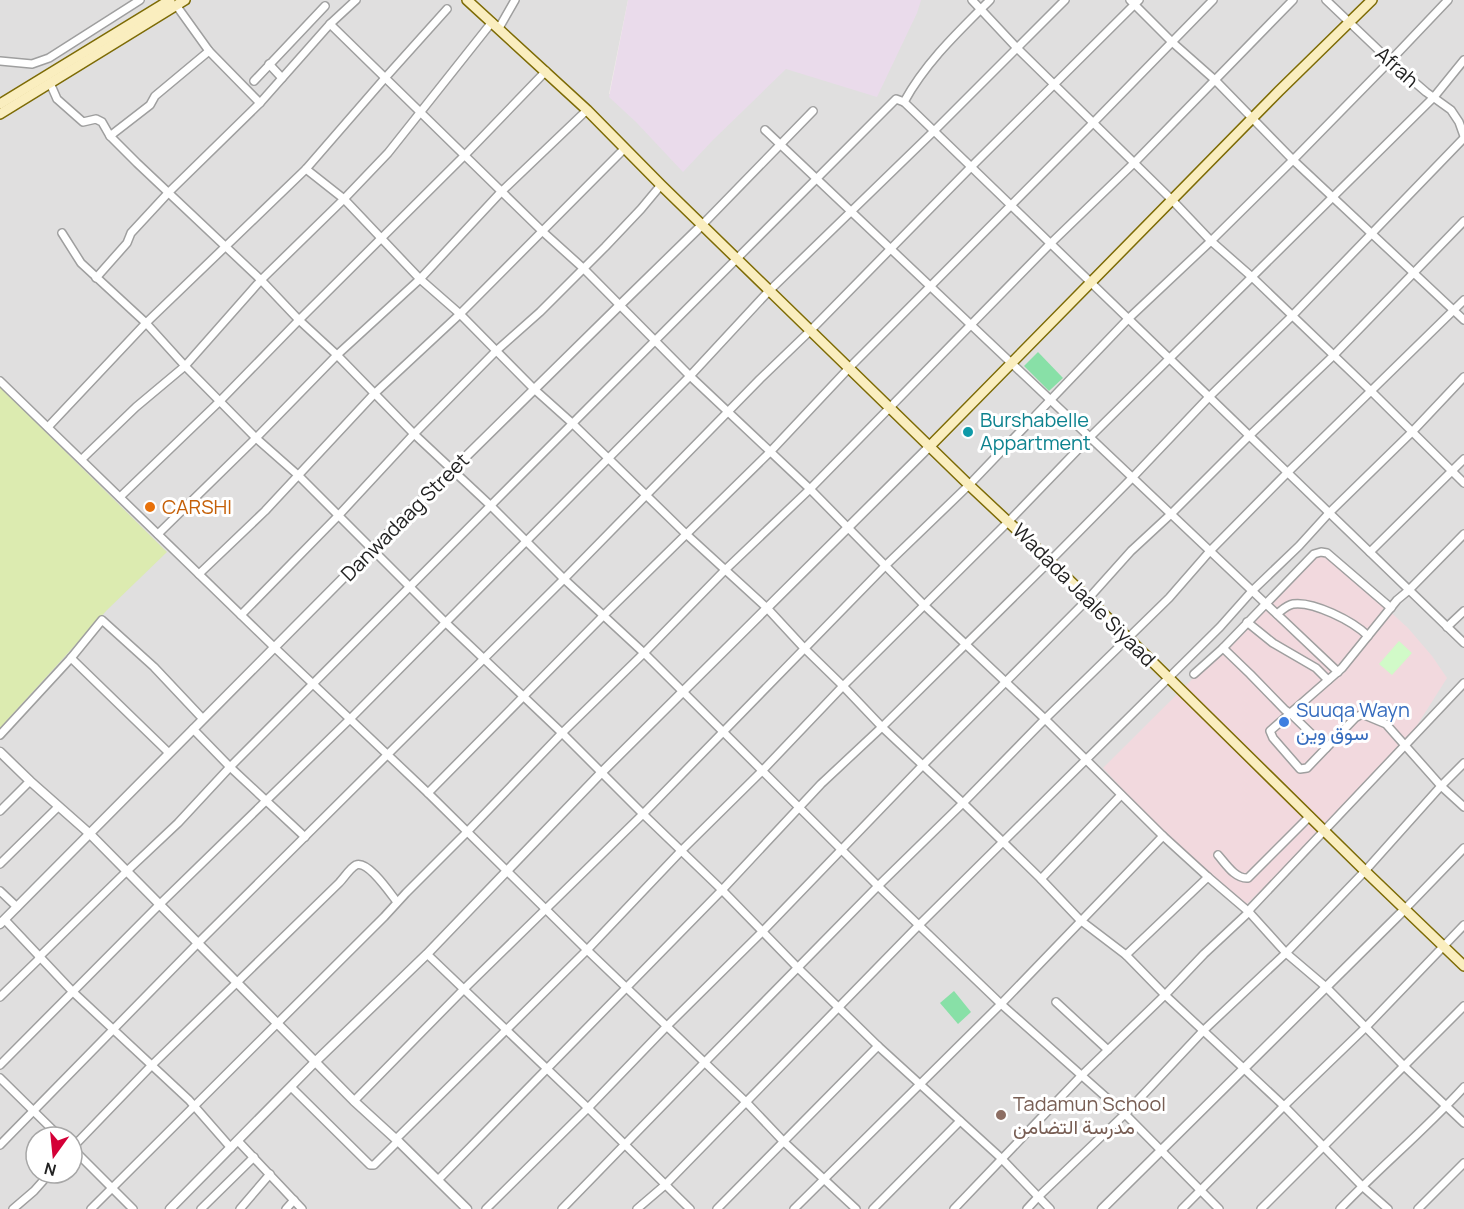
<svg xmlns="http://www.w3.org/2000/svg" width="1464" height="1209" font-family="Manrope,Vazirmatn,sans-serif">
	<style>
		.residential { fill: #e0dfdf; fill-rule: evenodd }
		.commercial { fill: #f2d9de }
		.industrial { fill: #eadbeb }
		.grass { fill: #dcebb0 }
		.park { fill: #d1fac8 }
		.pitch { fill: #88e0a7 }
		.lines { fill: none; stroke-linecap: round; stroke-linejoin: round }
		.minor-casing { stroke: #9f9f9f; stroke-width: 10 }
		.tertiary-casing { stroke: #9f9f9f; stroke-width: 11 }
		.secondary-casing { stroke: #7d6b05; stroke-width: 12 }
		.minor { stroke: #fff; stroke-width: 7 }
		.tertiary { stroke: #fff; stroke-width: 8 }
		.secondary { stroke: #faeebf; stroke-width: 9 }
		.culture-dot { fill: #0f9aa8; stroke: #fff; stroke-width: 2 }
		.food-dot { fill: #e8710a; stroke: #fff; stroke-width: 2 }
		.shop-dot { fill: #3f7fe0; stroke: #fff; stroke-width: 2 }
		.education-dot { fill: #8d6e63; stroke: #fff; stroke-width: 2 }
		.labels { text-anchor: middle; stroke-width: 6; stroke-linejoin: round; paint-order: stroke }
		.street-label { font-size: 20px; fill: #222; stroke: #fff }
		.culture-label { font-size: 20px; fill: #0d838f; stroke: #fff; text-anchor: start }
		.food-label { font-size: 20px; fill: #c56008; stroke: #fff; text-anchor: start }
		.shop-label { font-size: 20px; fill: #366cbe; stroke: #fff; text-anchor: start }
		.education-label { font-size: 20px; fill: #785e54; stroke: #fff; text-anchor: start }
	</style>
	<rect width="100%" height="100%" fill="#f2ede9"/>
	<path class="residential" d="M0,0H628L609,94L780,67L913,0H1464V1209H0ZM36,1137H72V1173H36Z"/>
	<path class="commercial" d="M1322,550L1408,628L1432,656L1447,678L1402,749L1336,816L1245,906L1208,874L1135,803L1103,768Z"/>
	<path class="industrial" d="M628,0H921L917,13L877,97L786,69L712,141L683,172L636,122L609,97Z"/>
	<path class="grass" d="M0,387L167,552L107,610L0,728Z"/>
	<path class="park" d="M1399,641L1412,653L1392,675L1379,664Z"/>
	<g class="pitch">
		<path d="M1038,352L1063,378L1049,391L1024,366Z"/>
		<path d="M954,991L971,1012L958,1024L940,1003Z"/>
	</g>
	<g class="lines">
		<defs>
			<g id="minor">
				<path d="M972,0L1017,48L1172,200L1211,241L1252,277L1371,391L1464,483"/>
				<path d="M1130,0L1172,42L1215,80L1293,160L1464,320"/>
				<path d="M1326,0L1390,61L1426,92L1451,110L1459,122L1464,136"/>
				<path d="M176,5L209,51L260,103"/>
				<path d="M330,24L542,231L583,268L690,376L810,489L925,606L1045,719L1163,836L1208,877L1249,912L1286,953L1326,987L1404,1066L1464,1123"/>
				<path d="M499,28L515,0"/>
				<path d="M0,61L32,64L49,58L140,0"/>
				<path d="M269,64L282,78"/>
				<path d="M254,81L325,6"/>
				<path d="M50,83L57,99L83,122L96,119L102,122L110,136L137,163L261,280L299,320L337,355L414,434L491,506L564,579L644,653L878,886L1001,1004L1125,1114L1219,1209"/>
				<path d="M904,102C926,62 958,32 990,0"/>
				<path d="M765,130L1338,672"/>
				<path d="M110,136L150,105L155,96L209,51"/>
				<path d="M306,169L344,199L420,279L460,314L534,389L572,423L686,534L767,608L804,648L843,686L882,727L963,803L1041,879L1080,920L1126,955L1165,995L1284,1106L1362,1186L1388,1209"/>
				<path d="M702,225L813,111"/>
				<path d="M62,233L81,263L146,323L185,366L256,438L299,476L445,622L562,733L643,814L722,890L798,968L878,1046L1001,1158L1050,1209"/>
				<path d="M96,278L127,243L131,233L169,192L260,103L330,24L356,0"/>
				<path d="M0,381L274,647L428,793L587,950L746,1102L784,1142L856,1209"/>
				<path d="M48,427L146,323L306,169L385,78L447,9"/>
				<path d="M82,459L136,407L185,366L261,280L344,199L388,153L492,22"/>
				<path d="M120,497L220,401L299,320L465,155L546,71"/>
				<path d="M158,534L256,438L337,355L420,279L501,192L587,110"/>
				<path d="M1464,534L1409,590L1397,600L1342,668L1270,731L1273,738L1300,769L1307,768L1355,718L1362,714L1386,724L1441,786L1464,807"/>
				<path d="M1370,552L1464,459"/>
				<path d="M199,574L265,511L374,394L460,314L624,149"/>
				<path d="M1277,614C1282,610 1287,605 1293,604C1313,601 1353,621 1368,636"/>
				<path d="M241,615L338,516L414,434L496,351L540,312L605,247L641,209L661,185"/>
				<path d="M1247,622L1273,643L1316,668L1328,680"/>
				<path d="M1447,627L1464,611"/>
				<path d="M1223,648L1250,674L1285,710L1291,714L1326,748"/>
				<path d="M71,658L169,753"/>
				<path d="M1194,674L1223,648L1314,554L1321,552L1327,553L1391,608"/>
				<path d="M193,729L230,767L305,837"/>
				<path d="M0,735L71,658L102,620L154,667L203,719"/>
				<path d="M428,793L603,616L770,452L849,368L1093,123L1213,0"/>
				<path d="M0,811L30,781"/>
				<path d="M1218,855C1226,864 1235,879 1248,878L1310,816"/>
				<path d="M0,864L58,807"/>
				<path d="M1041,879L1121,795"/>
				<path d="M0,891L17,907"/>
				<path d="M1405,909L1464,848"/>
				<path d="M5,920L73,992L189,1100L231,1148"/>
				<path d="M427,954L588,1108L690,1209"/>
				<path d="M1126,955L1208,877"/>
				<path d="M39,957L127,871L178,823L230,767L896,99L904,102L1464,643"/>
				<path d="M0,997L40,958"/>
				<path d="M1056,1002L1108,1050"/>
				<path d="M0,1065L160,904L351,718L690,376L767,293L934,131L1065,0"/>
				<path d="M0,1078L60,1137"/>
				<path d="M291,1087L370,1165H374L398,1141"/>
				<path d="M354,1101L464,989L643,814L886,565L969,485L1128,319L1211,241L1293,160L1390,61L1448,0"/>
				<path d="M396,1139L587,950L681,851L762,771L843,686L1009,521L1090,437L1434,97L1464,60"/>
				<path d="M238,1141L302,1209"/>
				<path d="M0,1145L198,943L564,579L760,379L811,330L971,167L1139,0"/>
				<path d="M72,1148L151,1066L339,883C344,878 350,868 356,865C368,860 390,893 397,902"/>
				<path d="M72,1148L133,1209"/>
				<path d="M438,1180L722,890L821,784L882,727L1050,561L1132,478L1209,397L1292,316L1464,138"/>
				<path d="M13,1209L34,1191L50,1173"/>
				<path d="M91,1209L384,917L406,893L467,832L562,733L644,653L725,570L810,489L1050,244L1134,163L1293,0"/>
				<path d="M201,1209L254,1157"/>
				<path d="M240,1209L270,1174"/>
				<path d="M286,1209L294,1200"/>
				<path d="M486,1209L588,1108L667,1026L762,932L922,766L1088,599L1131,551L1171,514L1249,436L1333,356L1464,221"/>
				<path d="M562,1209L704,1063L878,886L963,803L1045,719L1169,598L1210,551L1287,473L1464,300"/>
				<path d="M637,1209L665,1185L919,925L1220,627L1252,591L1299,546L1329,513L1412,432L1464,377"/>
				<path d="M717,1209L878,1046"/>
				<path d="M794,1209L1001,1004L1163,836"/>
				<path d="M873,1209L960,1121"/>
				<path d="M954,1209L1081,1076L1165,995L1204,954L1249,912L1251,908L1464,683"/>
				<path d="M1027,1209L1038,1197L1125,1114L1204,1030L1286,953L1365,871L1441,786L1464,763"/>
				<path d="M1182,1209L1284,1106L1365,1028L1464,925"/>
				<path d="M1261,1209L1464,1006"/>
				<path d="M1340,1209C1380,1167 1425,1130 1464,1087"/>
				<path d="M1418,1209L1464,1163"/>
			</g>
			<g id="tertiary">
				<path d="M0,752L30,781L90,834L354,1101L400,1143L467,1209"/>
				<path d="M0,924L372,549L620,305L702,225"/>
				<path d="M170,1209L315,1062L427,954L601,773L930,446"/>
				<path d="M1102,1209L1405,909"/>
			</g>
			<g id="secondary">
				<path d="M467,0L587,110L661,185L969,485L1050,561L1365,871L1464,966"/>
				<path d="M0,104L170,0"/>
				<path d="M0,114L185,0"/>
				<path d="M930,446L1279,91L1372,0"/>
			</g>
		</defs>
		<use href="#minor" class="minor-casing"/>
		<use href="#tertiary" class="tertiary-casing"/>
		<use href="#secondary" class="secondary-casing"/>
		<use href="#minor" class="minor"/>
		<use href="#tertiary" class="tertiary"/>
		<use href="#secondary" class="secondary"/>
	</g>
	<circle class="culture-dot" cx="968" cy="432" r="6"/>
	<circle class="food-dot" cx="150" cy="507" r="6"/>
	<circle class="shop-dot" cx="1284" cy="722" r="6"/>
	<circle class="education-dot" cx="1001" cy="1115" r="6"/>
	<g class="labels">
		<g class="street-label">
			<text transform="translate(1397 67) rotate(42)" y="7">Afrah</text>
			<text transform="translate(405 517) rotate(-45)" y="7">Danwadaag Street</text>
			<text transform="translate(1084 595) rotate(45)" y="7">Wadada Jaale Siyaad</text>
		</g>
		<g class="culture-label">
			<text x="980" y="427">Burshabelle<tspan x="980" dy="23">Appartment</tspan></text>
		</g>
		<g class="food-label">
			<text x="162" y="514">CARSHI</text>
		</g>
		<g class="shop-label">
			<text x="1296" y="717">Suuqa Wayn<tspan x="1296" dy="23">سوق وين</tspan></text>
		</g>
		<g class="education-label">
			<text x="1013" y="1111">Tadamun School<tspan x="1013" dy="23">مدرسة التضامن</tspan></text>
		</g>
	</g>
	<g transform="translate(54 1155) rotate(195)"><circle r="28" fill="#ffffff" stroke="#a7a7a7" stroke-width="1.5"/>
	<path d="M0-4.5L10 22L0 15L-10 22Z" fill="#d40037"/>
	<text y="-9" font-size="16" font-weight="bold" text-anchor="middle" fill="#222222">N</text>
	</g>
</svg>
